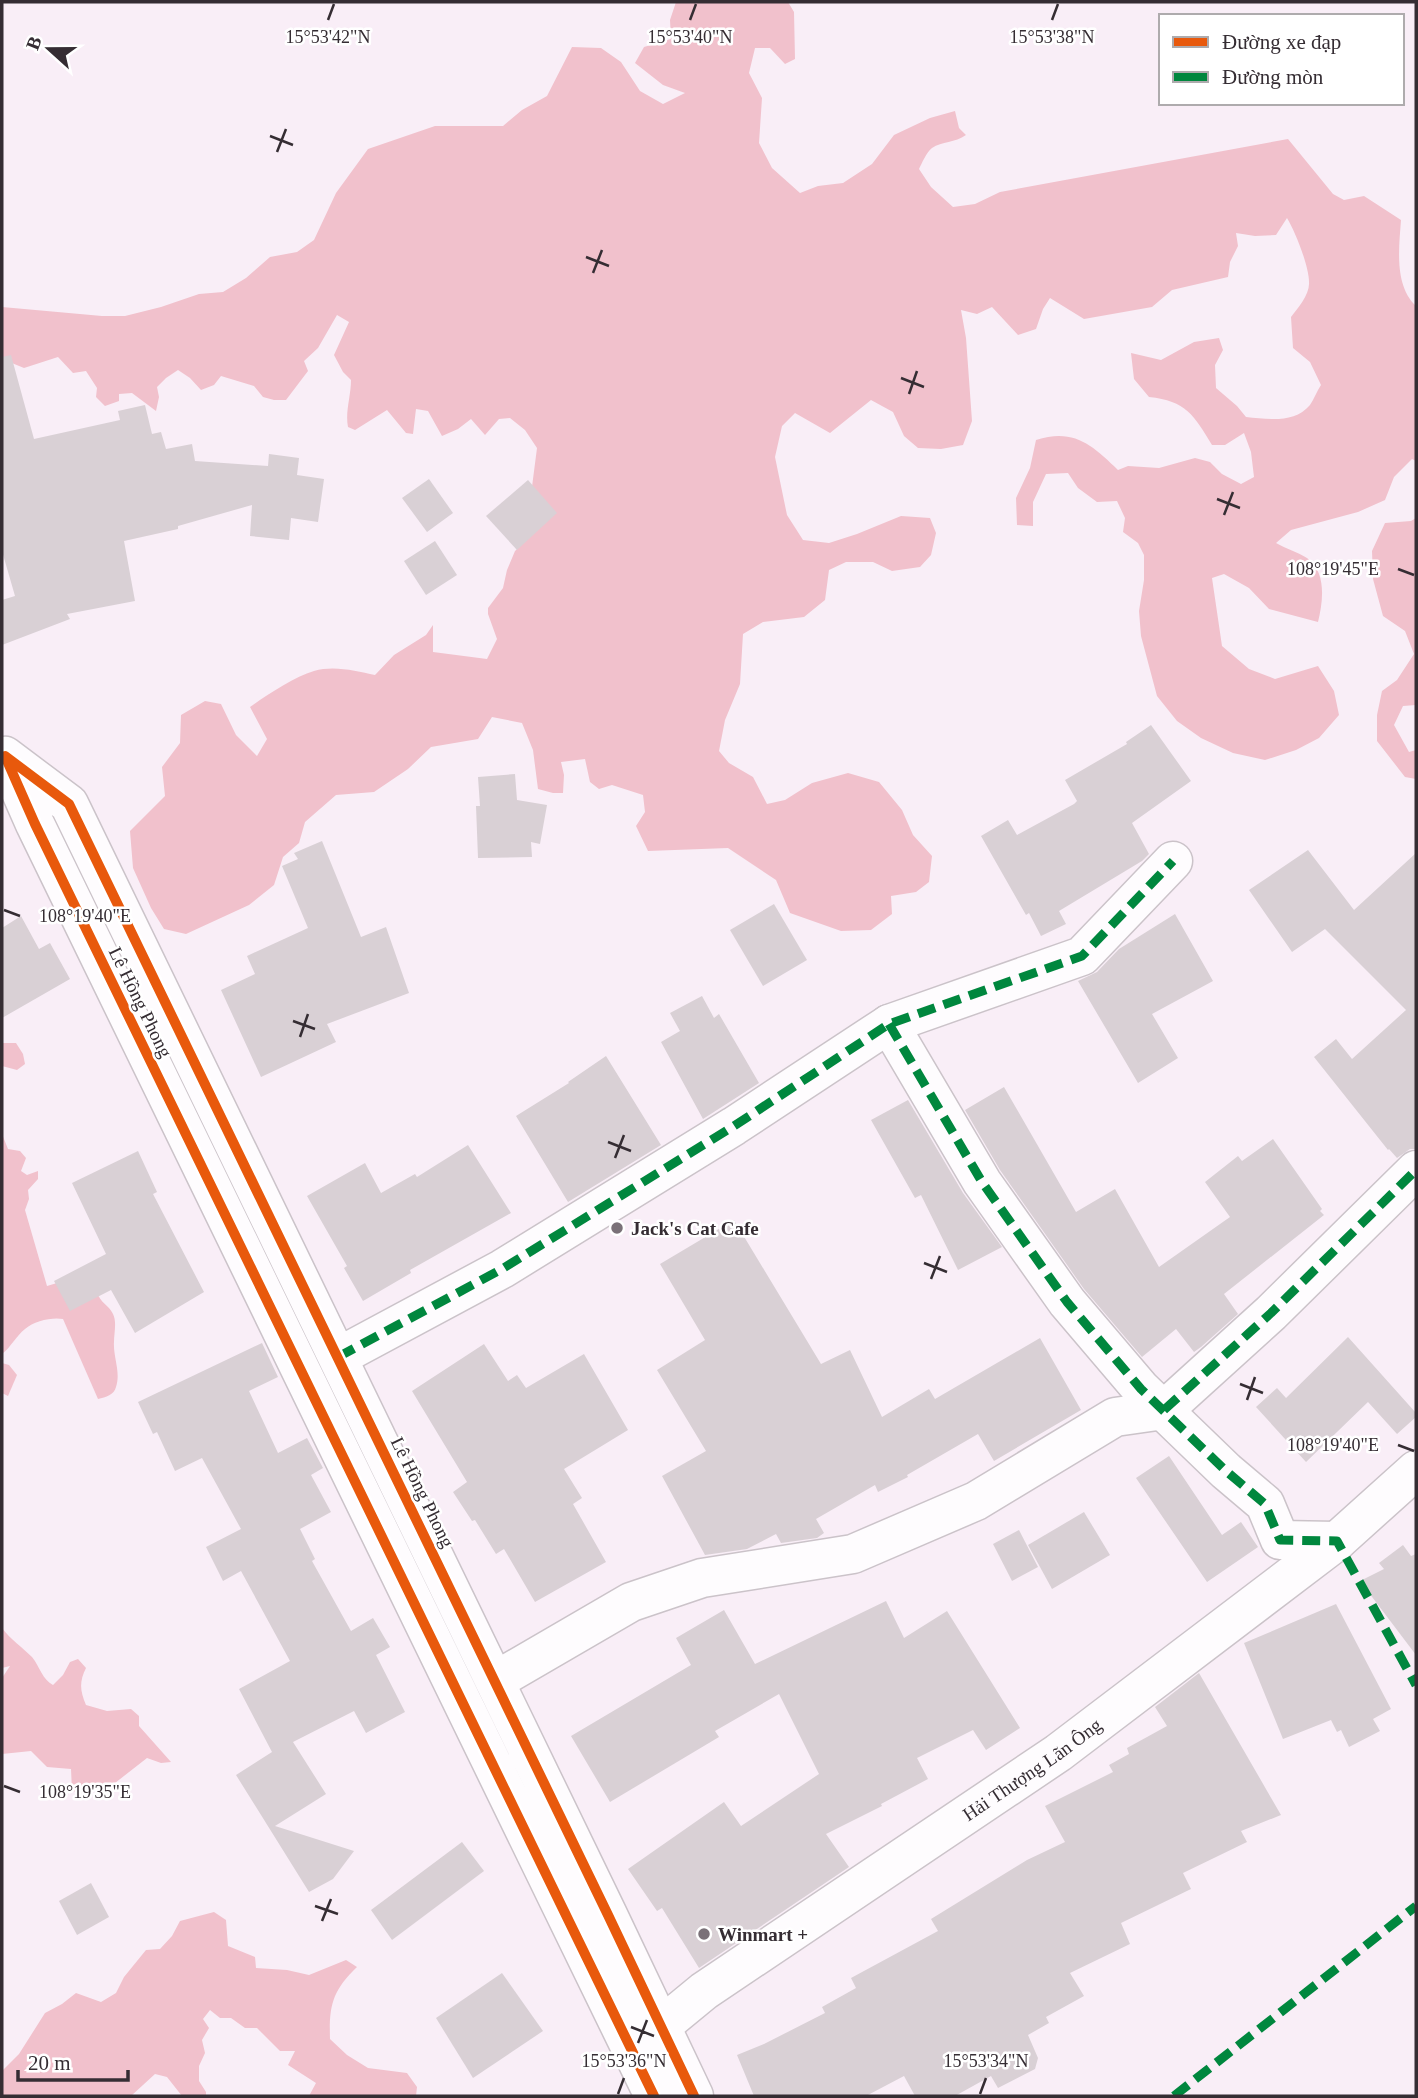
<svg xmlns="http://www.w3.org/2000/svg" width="1418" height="2098" font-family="Georgia,serif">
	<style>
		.forest { fill: #f1c1cc }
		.building { fill: #d9d0d5 }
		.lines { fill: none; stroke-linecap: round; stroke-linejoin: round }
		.minor-casing { stroke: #cbc3c9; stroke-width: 41 }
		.minor { stroke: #fefcfe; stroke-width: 38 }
		.quiet { stroke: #00873e; stroke-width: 9; stroke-dasharray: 18 9; stroke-linecap: butt }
		.cycleway-casing { stroke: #fff; stroke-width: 15 }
		.cycleway { stroke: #e8590c; stroke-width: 10 }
		.ticks { fill: none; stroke: #352d33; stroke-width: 2.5 }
		.poi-dot { fill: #7a7178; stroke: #fff; stroke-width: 2.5 }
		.labels { text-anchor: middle; stroke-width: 5; stroke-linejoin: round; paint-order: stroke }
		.street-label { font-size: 19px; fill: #352d33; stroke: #fff }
		.poi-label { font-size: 19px; font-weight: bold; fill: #352d33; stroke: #fff; text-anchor: start }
		.ticks-label { font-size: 18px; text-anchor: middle; fill: #352d33; stroke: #fff; stroke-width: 5; stroke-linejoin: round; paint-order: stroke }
	</style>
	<rect width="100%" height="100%" fill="#f9eef7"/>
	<g class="forest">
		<path d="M676,2H788L794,12L795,59L785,64L770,48H755L749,73L762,98L759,143L772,168L800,193L818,186L843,183L872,164L894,135L930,118L955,111L959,128L966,135C955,143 942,141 932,148C926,153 922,163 919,169L931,187L953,207L975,204L1000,192L1288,139L1333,194L1344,200L1364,196L1401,220C1399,248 1394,285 1416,306V461L1412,459L1394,477L1385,500L1358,512L1291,530L1276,543C1286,549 1298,552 1307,558C1327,572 1323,602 1318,622L1269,609L1249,588L1224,574L1212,578L1222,646L1249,669L1275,679L1318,666L1334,691L1339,715L1319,738L1296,750L1265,760L1233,753L1201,738L1177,721L1157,696L1141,636L1139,611L1144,580V555L1138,543L1123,532L1125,518L1117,501L1097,502L1078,488L1068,473L1046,474L1033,502V526L1017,525L1016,498L1030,468L1036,440C1074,428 1092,445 1118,470L1128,466L1159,468L1195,458L1210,462L1222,474L1241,484L1254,477L1251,452L1244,433L1225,445H1212C1194,415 1186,401 1149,397L1134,379L1131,353L1161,360L1194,342L1219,338L1223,350L1215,365L1216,388L1237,406L1246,417C1268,419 1294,424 1310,405C1314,399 1317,391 1321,385L1310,362L1293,348L1291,317C1298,308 1310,294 1309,282C1309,266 1295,231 1287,218L1276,235L1255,236L1236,233L1238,246L1230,262L1228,277L1172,290L1152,307L1084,319L1050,298L1043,309L1036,329L1018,335L992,307L977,314L961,310L966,338L972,421L963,445L941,449L918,448L904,436L893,412L871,400L830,433L795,413L782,426L775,457L787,515L803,540L829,543L857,534L901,516L930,518L936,533L931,555L920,567L892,571L873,562H846L829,570L825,600L804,617L763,622L743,634L740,684L725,720L719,751L729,763L753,777L767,804L785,800L812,783L848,773L879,782L902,810L913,835L932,856L929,882L916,892L891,896L892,914L871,930L841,931L790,913L776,880L728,848L648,851L636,826L645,812L643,795L612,785L599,789L590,782L585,759L561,762L564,775L563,793H553L538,789L533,750L522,723L492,717L478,739L431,747L408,769L374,792L336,795L305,822L299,843L283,857L274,885L249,905L186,934L164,929L151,908L133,868L130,831L165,796L162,767L180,743L181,715L205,701L221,704L236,735L257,756L267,739L250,707C267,695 294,677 314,671C334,665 356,671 375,675L394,655L426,635L433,625V652L487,659L497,639L488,614V608L503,588L507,570L515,551L525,541L537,448L525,430L510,418L499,419L485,435L471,419L458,429L442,436L428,411L416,409L413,434L406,433L387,410L355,430L348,427C345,412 351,396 351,380L343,372L334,355L349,322L337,315L318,348L304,361L308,371L286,400H274L263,397L254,386L221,376L214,385L201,390L190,378L178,370L166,378L157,387L159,397L156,411L132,393L119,394V401L105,406L96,397L97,388L86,371L73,373L58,357L24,368L2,359V307L102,316H125L161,307L199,294L223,292L246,278L270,257L297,252L314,240L336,193L368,149L435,126H503L522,110L547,96L572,47L601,48L621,62L640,91L663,104L685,93L663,85L635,63L644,47L671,39L670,20Z"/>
		<path d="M1416,518V705L1403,706L1394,725L1409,752L1416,750V779L1405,777L1377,741V715L1382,691L1397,680L1414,654L1405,631L1383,616L1373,579L1372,551L1385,523L1411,521Z"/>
		<path d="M2,1043H16L23,1054L25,1064L17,1070L2,1066Z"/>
		<path d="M2,1134L8,1149L20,1151L26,1158L21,1171L27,1175L38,1171V1179L28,1190L29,1199L25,1210L47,1286L57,1283L97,1292C100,1303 109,1305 113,1314C117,1322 114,1333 114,1342C113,1357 121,1372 116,1387C114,1395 106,1397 98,1399L63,1319C52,1317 34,1321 25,1329C16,1336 11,1347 2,1354Z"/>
		<path d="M2,1363L9,1365L17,1375L8,1396L2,1393Z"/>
		<path d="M2,1628C11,1640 22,1647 32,1657C40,1667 42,1679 53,1685L63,1675L70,1662L78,1659L86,1668C79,1682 80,1691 86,1705L107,1711L131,1709L139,1716V1726L171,1762L161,1763L147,1758L115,1783L95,1787L85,1794L72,1791L71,1769L47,1767L31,1751L2,1754V1678L10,1666L2,1668Z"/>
		<path d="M214,1912L226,1920L228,1946L255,1957L256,1968L287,1970L309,1975L346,1960L357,1967C332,1991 329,2006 330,2039L347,2055L368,2068L407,2073L417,2087L416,2096H309L316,2083L288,2065L295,2051H280L257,2028H245L231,2018H220L210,2010L203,2019L209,2028L202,2040L205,2053L199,2066V2081L206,2092V2096H182L167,2077L155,2074L131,2096H2V2071L19,2054L45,2013L62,2004L76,1993L101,2002L116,1993L124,1977L146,1950L160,1949L172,1936L180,1921Z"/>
	</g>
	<g class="building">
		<path d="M11,355L34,439L120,420L118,411L145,405L152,434L161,432L166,449L192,444L195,461L268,466L269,454L299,458L297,475L324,479L318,522L291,518L289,540L250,536L252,505L178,526V529L124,541L135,601L67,614L70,619L2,645V600L15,596L2,551V357Z"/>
		<path d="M429,479L453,513L427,532L402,498Z"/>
		<path d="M528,480L557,513L517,550L486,516Z"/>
		<path d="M435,541L457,575L426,595L404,561Z"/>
		<path d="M1151,725L1191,781L1132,823L1149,854L1142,861L1059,911L1066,924L1041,936L1029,913L1026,915L981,836L1008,820L1017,835L1074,804L1077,801L1065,780L1127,744L1126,742Z"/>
		<path d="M515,774L517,800L547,805L540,844L531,842L532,857L478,858L476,806H480L478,777Z"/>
		<path d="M322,841L361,937L386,927L409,993L327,1024L336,1042L261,1077L221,990L255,974L247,956L308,928L282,866L298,859L294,853Z"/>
		<path d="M1308,850L1354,910L1416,853V1149H1410L1397,1158L1389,1149L1388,1150L1314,1057L1336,1039L1352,1059L1406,1010L1325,929L1292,952L1249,890Z"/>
		<path d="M774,904L807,960L763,986L730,930Z"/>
		<path d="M1175,914L1213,981L1152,1014L1178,1058L1138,1083L1078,981L1097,972L1119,949Z"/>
		<path d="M21,916L39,949L50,943L70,979L2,1018V928Z"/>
		<path d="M702,996L714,1018L719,1014L759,1083L703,1119L661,1042L680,1031L670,1013Z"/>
		<path d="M606,1056L661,1145L568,1202L516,1116L569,1083L568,1082Z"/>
		<path d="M1004,1087L1076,1212L1115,1189L1159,1267L1230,1217L1205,1182L1238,1156L1242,1161L1273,1139L1322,1209L1320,1211L1324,1215L1224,1294L1238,1314L1201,1347L1194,1352L1176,1329L1142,1357L1084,1289L1000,1170L965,1110Z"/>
		<path d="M908,1100L963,1193L1002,1247L958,1270L921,1195L915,1198L871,1120Z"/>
		<path d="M468,1145L511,1213L410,1270L411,1273L363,1301L344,1268L347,1266L307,1196L365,1163L381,1193L415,1174L417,1177Z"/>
		<path d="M138,1151L157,1192L153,1194L204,1292L135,1333L111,1290L70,1311L54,1281L106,1254L72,1183Z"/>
		<path d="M734,1220L821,1364L850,1350L882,1417L929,1389L935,1399L1040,1338L1081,1410L994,1461L978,1434L907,1475L908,1477L878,1492L875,1485L816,1519L824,1533L817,1538L781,1543L776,1534L747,1549L705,1555L662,1476L706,1451L657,1370L705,1340L660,1264Z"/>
		<path d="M1348,1337L1416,1413V1417L1397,1434L1368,1402L1306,1462L1256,1407L1277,1388L1286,1398Z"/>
		<path d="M262,1343L278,1377L249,1391L278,1453L307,1438L323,1468L311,1475L331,1512L300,1529L315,1559L312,1561L351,1631L373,1618L390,1647L376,1655L405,1712L366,1733L354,1711L293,1742L326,1794L275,1826L354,1851L333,1879L309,1892L236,1775L272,1752L239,1689L290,1661L241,1571L223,1581L206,1547L241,1529L202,1458L175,1471L157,1432L153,1434L138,1402Z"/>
		<path d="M484,1344L508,1381L517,1375L526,1388L584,1354L628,1430L564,1469L582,1498L573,1504L606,1562L535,1602L504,1549L496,1554L475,1520L472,1521L453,1492L467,1482L412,1391Z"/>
		<path d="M1169,1456L1222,1535L1241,1522L1258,1547L1207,1582L1136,1478Z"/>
		<path d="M1084,1512L1110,1555L1052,1589L1028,1545Z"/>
		<path d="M1019,1530L1038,1567L1012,1581L993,1544Z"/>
		<path d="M1403,1545L1411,1556L1416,1554V1655L1360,1581L1384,1569L1379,1563Z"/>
		<path d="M886,1601L904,1638L947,1611L1020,1728L986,1750L973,1730L917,1758L928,1779L881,1804L882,1806L826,1834L849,1867L699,1968L662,1908L657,1911L628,1869L724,1802L741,1826L819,1774L779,1694L715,1731L719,1737L610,1802L571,1736L691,1665L676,1638L724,1610L755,1664Z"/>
		<path d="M1336,1604L1391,1709L1373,1719L1380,1731L1349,1747L1341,1730L1337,1732L1331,1720L1283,1739L1244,1643Z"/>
		<path d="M1199,1673L1281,1815L1241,1831L1247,1842L1183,1873L1191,1889L1121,1923L1130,1944L1070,1973L1084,1996L1046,2017L1049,2023L1028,2035L1038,2058L1035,2069L998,2088L991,2076L955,2096H915L904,2076L866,2096H754L737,2055L764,2044L825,2013L822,2007L856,1988L851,1978L938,1931L931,1919L1027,1860L1065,1842L1045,1806L1113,1772L1109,1765L1129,1754L1127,1748L1167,1726L1155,1707Z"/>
		<path d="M462,1842L484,1871L392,1940L371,1910Z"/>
		<path d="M91,1883L109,1917L77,1935L59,1901Z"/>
		<path d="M502,1973L543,2031L473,2078L436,2018Z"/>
	</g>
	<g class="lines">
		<defs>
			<g id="minor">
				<path d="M889,1024L982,1182L1067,1302L1141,1389L1226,1471L1265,1504L1280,1540L1337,1541"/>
				<path d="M338,1357L502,1269L734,1126L889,1024L1082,956L1173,861"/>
				<path d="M495,1681L631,1602L702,1578L853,1554L976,1501L1115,1417L1164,1410L1271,1313L1416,1170"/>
				<path id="s1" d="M642,2042L704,1991L1058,1753L1337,1541L1416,1470"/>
				<path d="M654,2096L35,824L5,756L69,804L608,1915L694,2096"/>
			</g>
		</defs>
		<use href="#minor" class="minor-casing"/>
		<use href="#minor" class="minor"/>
		<g class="quiet">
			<path d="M889,1024L982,1182L1067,1302L1141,1389L1226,1471L1265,1504L1280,1540L1337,1541L1416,1685"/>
			<path d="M338,1357L502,1269L734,1126L889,1024L1082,956L1173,861"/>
			<path d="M1164,1410L1271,1313L1416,1170"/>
			<path d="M1174,2096L1416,1906"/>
		</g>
		<defs>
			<path id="cycleway" d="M654,2096L35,824L5,756L69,804L608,1915L694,2096"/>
		</defs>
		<use href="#cycleway" class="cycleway-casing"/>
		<use href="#cycleway" class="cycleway"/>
	</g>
	<path class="ticks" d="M328,20L334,4M690,20L696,4M1052,20L1058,4M270,136L293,145M277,152L286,129M586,257L609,266M593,273L602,250M901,378L924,387M909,394L917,371M1217,499L1240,508M1224,515L1233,492M1398,569L1414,575M4,910L20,916M293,1021L315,1029M300,1037L308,1014M608,1142L631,1151M615,1158L624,1135M924,1263L947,1272M931,1279L940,1256M1240,1384L1263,1393M1247,1400L1255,1377M1398,1445L1414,1451M4,1786L20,1792M315,1906L338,1914M322,1921L331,1899M631,2027L654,2036M638,2043L647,2020M618,2094L624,2078M980,2094L986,2078"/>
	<g class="poi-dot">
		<circle cx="617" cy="1228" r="7"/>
		<circle cx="704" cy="1934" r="7"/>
	</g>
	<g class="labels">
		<g class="street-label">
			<text transform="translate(141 1002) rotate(64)" y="7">Lê Hồng Phong</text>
			<text transform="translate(423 1492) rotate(64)" y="7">Lê Hồng Phong</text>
			<text dy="7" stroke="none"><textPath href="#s1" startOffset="476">Hải Thượng Lãn Ông</textPath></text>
		</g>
		<g class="poi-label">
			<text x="631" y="1235">Jack's Cat Cafe</text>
			<text x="718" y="1941">Winmart +</text>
		</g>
	</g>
	<g class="ticks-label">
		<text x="328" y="43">15°53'42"N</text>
		<text x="690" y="43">15°53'40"N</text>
		<text x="1052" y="43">15°53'38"N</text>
		<text x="1333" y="575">108°19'45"E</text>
		<text x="85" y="922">108°19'40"E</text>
		<text x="1333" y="1451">108°19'40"E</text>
		<text x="85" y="1798">108°19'35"E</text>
		<text x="624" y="2067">15°53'36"N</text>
		<text x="986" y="2067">15°53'34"N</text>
	</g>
	<rect width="1418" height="2098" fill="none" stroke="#352d33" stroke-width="7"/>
	<rect x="1159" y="14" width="245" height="91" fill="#ffffff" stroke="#aeabad" stroke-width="2"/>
	<rect x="1173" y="37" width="35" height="10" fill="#e8590c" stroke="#aeabad" stroke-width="2"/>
	<text x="1222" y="49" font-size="21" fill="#352d33">Đường xe đạp</text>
	<rect x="1173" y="72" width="35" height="10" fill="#00873e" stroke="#aeabad" stroke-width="2"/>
	<text x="1222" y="84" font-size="21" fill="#352d33">Đường mòn</text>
	<g transform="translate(49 49) rotate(291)" stroke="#ffffff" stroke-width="5" paint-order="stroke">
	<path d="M0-5L12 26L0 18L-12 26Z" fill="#352d33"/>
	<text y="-10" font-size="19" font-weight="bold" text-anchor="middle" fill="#352d33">B</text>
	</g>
	<path d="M18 2070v10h110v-10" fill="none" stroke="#352d33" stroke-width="3.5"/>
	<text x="28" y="2070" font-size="21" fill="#352d33" stroke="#ffffff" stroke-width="5" paint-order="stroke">20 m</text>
</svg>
